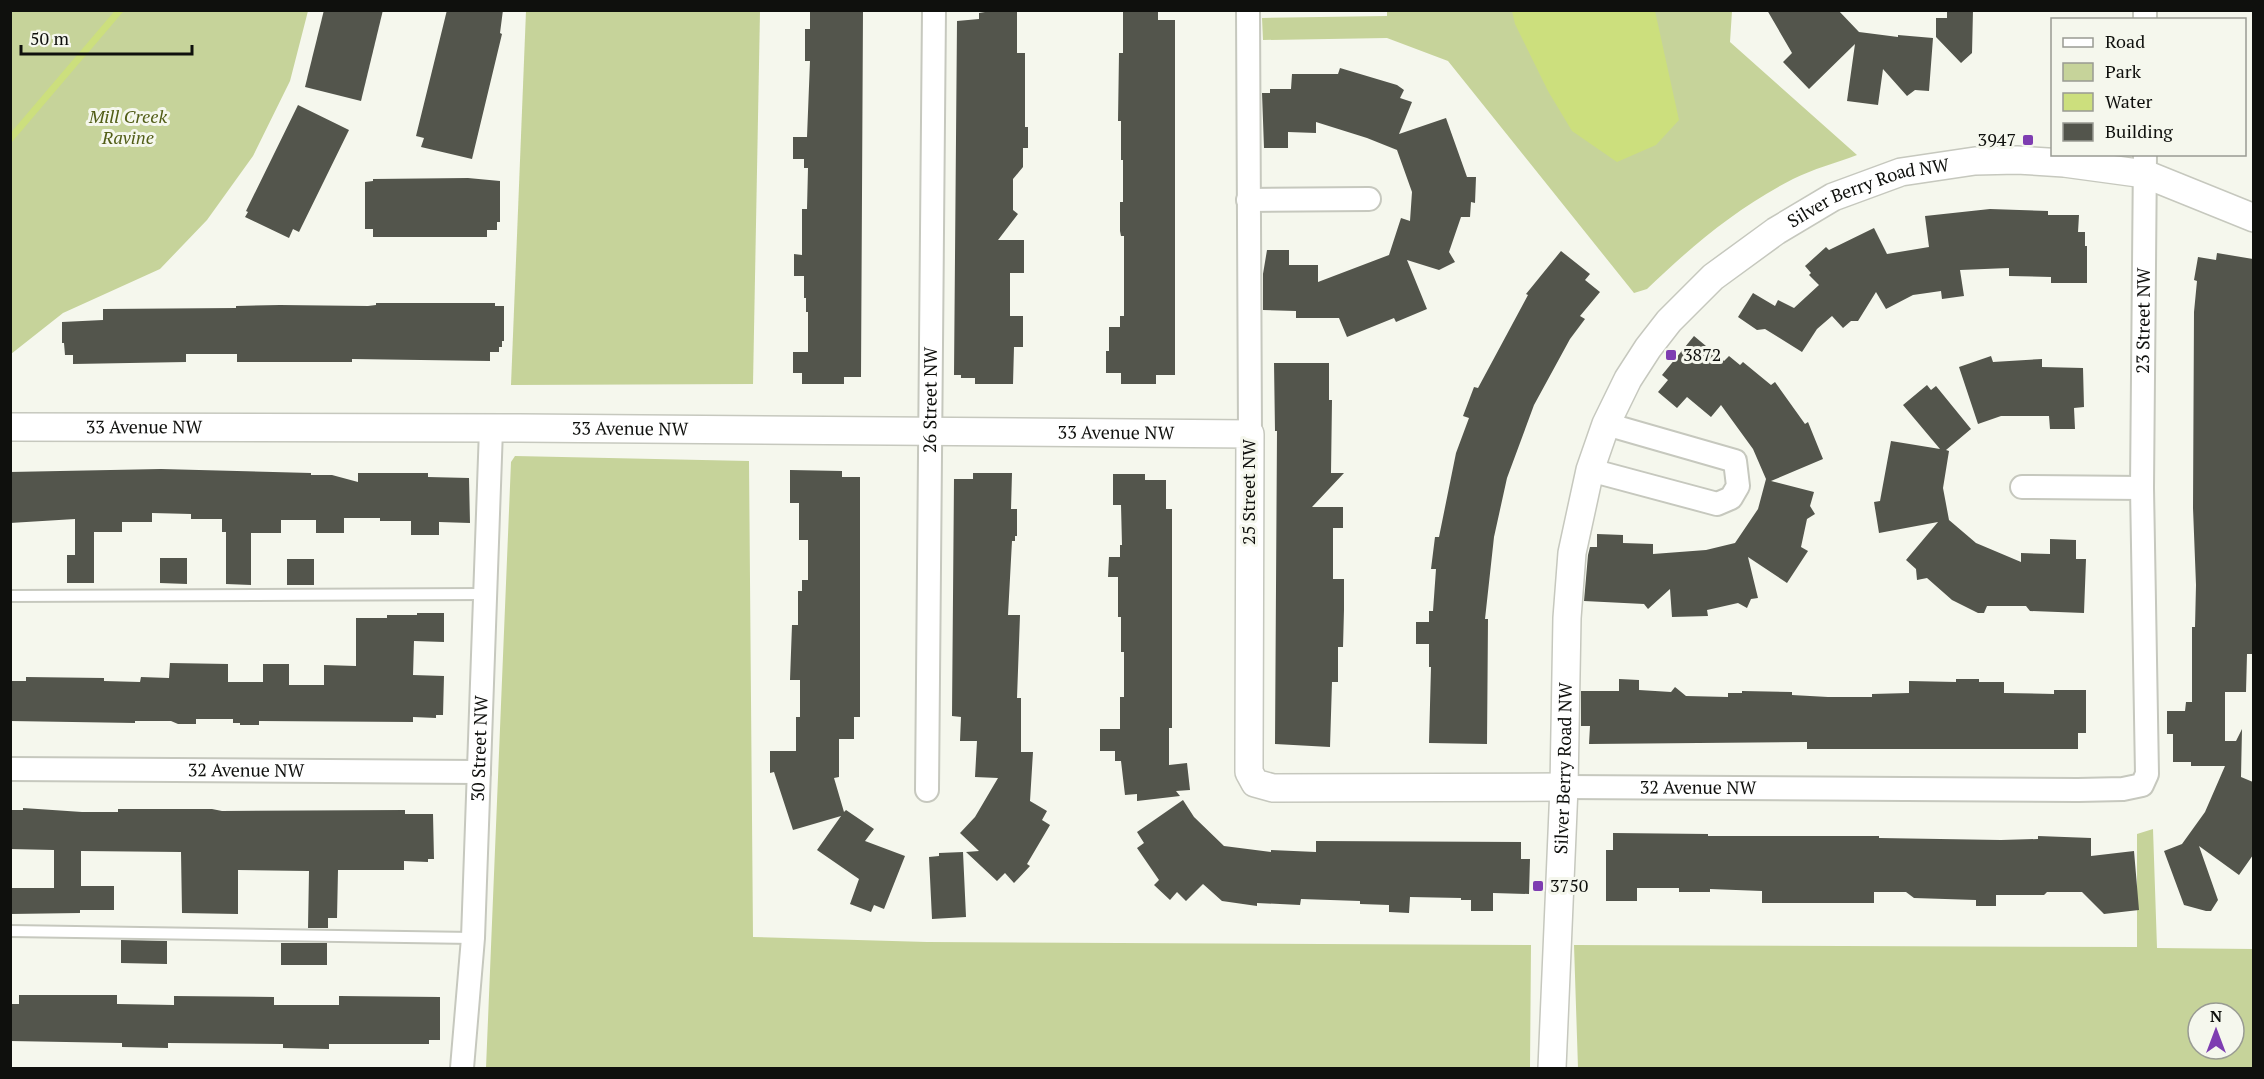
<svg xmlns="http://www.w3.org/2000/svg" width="2264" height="1079" font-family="'PT Serif',serif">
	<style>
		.green { fill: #c6d39a; fill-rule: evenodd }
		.water { fill: #ccdf7d }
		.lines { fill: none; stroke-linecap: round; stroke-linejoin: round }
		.stream { stroke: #ccdf7d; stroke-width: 7 }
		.building { fill: #53554c }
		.service-casing { stroke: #c6c8be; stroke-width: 14 }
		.minor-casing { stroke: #c6c8be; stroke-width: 26 }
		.tertiary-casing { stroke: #c6c8be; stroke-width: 30 }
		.service { stroke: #fff; stroke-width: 10 }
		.minor { stroke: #fff; stroke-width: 22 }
		.tertiary { stroke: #fff; stroke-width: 27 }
		.poi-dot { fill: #7e3db1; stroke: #f5f7ed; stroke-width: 2 }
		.labels { text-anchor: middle; stroke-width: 6; stroke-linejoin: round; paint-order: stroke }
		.park-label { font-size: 18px; font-style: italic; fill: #515d16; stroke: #f5f7ed }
		.poi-label { font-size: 18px; fill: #0f100d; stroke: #f5f7ed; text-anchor: start }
		.street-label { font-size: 18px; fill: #0f100d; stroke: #f5f7ed }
	</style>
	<rect width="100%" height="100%" fill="#f5f7ed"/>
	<g class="green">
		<path d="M14,10L308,11L290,81L253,156L207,220L160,269L63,313L11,354L10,13Z"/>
		<path d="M1387,10L1732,11L1730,42L1857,155C1836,163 1813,169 1793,179C1736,208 1692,246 1647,289L1634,293L1448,61L1387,38L1263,40L1262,18L1387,16Z"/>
		<path d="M526,11H760L753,384L511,385Z"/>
		<path d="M515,456L749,461L753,937L927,942L1531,945L1530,1068H486L511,462Z"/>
		<path d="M2153,829L2157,948L2253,949V1068H1578L1574,945L2137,947V834ZM2198,1013H2234V1049H2198Z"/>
	</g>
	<path class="water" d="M1512,11H1655L1679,120L1656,145L1617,162L1572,131L1548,91L1515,24Z"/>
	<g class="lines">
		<path class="stream" d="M10,139L120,10"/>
	</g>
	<g class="building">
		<path d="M324,10H383L361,101L305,87Z"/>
		<path d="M447,10H503L500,33L502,34L472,159L421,147L424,138L416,136Z"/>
		<path d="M810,10H863L861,377H844V384H802V373H793V352H808V312H806V298H804V276H794V254L802,255V209H807L808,168H804V159H793V137H807L810,61H805V29H810Z"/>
		<path d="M1767,10H1838L1859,32L1898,37V35L1933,38L1929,91L1915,90L1907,96L1883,69L1878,105L1847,101L1855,44L1809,89L1783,62L1792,53Z"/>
		<path d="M1947,10H1973L1972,53L1961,63L1936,37V18H1947Z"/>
		<path d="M985,12H1017V53H1025V127H1028V148H1023V167L1013,179V210L1018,214L998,240H1024V273H1010V316H1023V347H1014L1013,384H975V378H961V375H954L957,21L979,19V13Z"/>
		<path d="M1123,12H1158V20H1175V375H1156V384H1121V373H1106V351H1109V327H1120V316H1124V236H1121L1120,231V202H1123V160H1121V121H1118L1119,53H1123Z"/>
		<path d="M1340,68L1397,85L1404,90L1400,98L1412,102L1399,134L1446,118L1467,177H1476L1475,203L1471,202L1470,217H1461L1449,252L1455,262L1439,270L1407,260L1427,309L1396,322L1394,318L1347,337L1339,318H1296V311L1263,310V274L1267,250H1289V265H1318V282L1389,255L1401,218L1410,221L1412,192L1397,150L1367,138L1316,122V133L1288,132V148H1264L1262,93H1270V89H1291L1292,74H1338Z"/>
		<path d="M298,105L349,130L299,232L293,229L289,238L245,217L248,212L246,211Z"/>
		<path d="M468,178L500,181V222H497V230H487V237H373V229H365V182L373,181V179Z"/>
		<path d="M1990,209L2048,211V215H2079L2078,232H2085V246H2087V283H2051V277L2009,276V268L1960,270L1964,296L1942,299L1941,291L1913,295L1886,309L1876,292L1858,321H1851L1843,328L1832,316L1817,329L1802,352L1765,329L1757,330L1738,317L1753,293L1775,306L1778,300L1794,308L1819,285L1809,275L1811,273L1805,266L1826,247L1829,250L1874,228L1887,254L1929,247L1925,216Z"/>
		<path d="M1561,251L1590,274L1585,280L1600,292L1580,316L1585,319L1570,339L1534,405L1507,478L1494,537L1485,619H1488L1487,744L1429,743L1431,667H1429V644H1416V622H1429V611H1433L1436,569H1431L1435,537H1439L1456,453L1469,418L1463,416L1474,387L1478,388L1528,295L1526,294Z"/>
		<path d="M2217,253L2253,259V654H2247L2246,692H2225V741H2236L2242,729L2241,777L2253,782V855L2239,875L2199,846L2218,900L2211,911H2206L2184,905L2164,851L2182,844L2205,812L2225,766H2191V762H2173V734H2167V711H2185L2186,702H2192V627H2195L2196,585L2193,508L2194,312L2197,281L2194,280L2198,257L2216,260Z"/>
		<path d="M376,303H495V306H504V341H502V347H499V352H490V361L352,359V362H237V354H186V362L73,364V355H65L64,343H62V322L103,320V309L236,308V306L280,305L368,306L376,305Z"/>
		<path d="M1694,336L1724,361L1729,356L1740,365L1743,362L1771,385L1775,382L1805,424L1808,422L1823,459L1771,481L1814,492L1810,506L1815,514L1807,519L1801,547L1808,551L1787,583L1748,557L1758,598L1751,599L1747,608L1738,603L1707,610L1708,616L1672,617L1670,589L1648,609L1644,604L1584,601L1588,555L1590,547H1597V534L1623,535V543L1653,544V554L1706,550L1735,543L1758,509L1766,479L1753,449L1721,405L1711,417L1687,397L1677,408L1658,392L1668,380L1662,375Z"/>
		<path d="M1991,356L1993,362L2042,359V367L2083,368L2084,407L2074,408L2075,429H2050L2049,416H2001L1978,424L1959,367Z"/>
		<path d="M1274,363H1329V400H1332L1331,473H1344L1312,507H1343V528H1333V579H1344V610L1343,647H1338V682H1332L1330,747L1275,744L1277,431H1275Z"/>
		<path d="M1927,385L1931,390L1936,386L1971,429L1946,450L1949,451L1943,488L1949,520L1976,543L2021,562V553L2050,554V539L2076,540V559H2086L2084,613L2030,611L2026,606H1987L1984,613H1978L1952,600L1927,578L1917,580L1916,569L1906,560L1938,522L1879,533L1874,502L1880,501L1891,441L1940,449L1903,405Z"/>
		<path d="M161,469L311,473V475H332L358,482V473H428V477L469,478L470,523L439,522V535H411V521H380V518H344V533H316V520H281V533H251V585L226,584V532H222V519H191V514L152,513V522H122V532H94V583H67V555H75V519L10,523V472Z"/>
		<path d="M790,470L842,471V477H860V717H854V739H839V777L834,778L844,812L846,810L874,829L865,841L905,856L884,909L874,905L871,912L850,904L859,879L817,850L841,816L793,830L774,772L770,773V751H796V717H800V680H790L792,625H798V591H802V580H808V540H799V503H790Z"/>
		<path d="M973,473H1012L1011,509H1017V536H1015V541H1012L1008,615H1020L1017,698H1021V752H1033L1030,801L1047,811L1042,820L1050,825L1027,864L1030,866L1014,883L1005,873L997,881L966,852L979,851L960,833L975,817L998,778L975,777L977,741H960L961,717L952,716L954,479H973Z"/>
		<path d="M1113,474H1145V480H1166V509H1172V728H1169V765L1187,763L1190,790L1176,791L1180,796L1137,801V794L1125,795L1121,761H1115V751H1100V729H1120V697H1124V652H1121V617H1118V577H1108L1109,557H1120V545H1122L1121,505H1113Z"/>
		<path d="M160,558H187V584L160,583Z"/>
		<rect x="287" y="559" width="27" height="26"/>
		<path d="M417,613H444V642L414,641L413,675L444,676L443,715H436V718L413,717V722L259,721V725H240V723H233V719H196V724H178L171,721H135V723L10,721V681H26V677L104,678V681L140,682L141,677L169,678L170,663L228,664V682H263V664H289V685H324V665L356,666V618H387V615H417Z"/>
		<path d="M1619,679L1639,680V690L1671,692L1675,687L1686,696L1728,697V693H1742V691L1792,692V695L1828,697H1872V694L1909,693V681L1956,682V679H1979V682H2004V693L2054,694V690H2086V733H2078V749H1807V742L1589,744L1590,726H1581V691H1619Z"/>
		<path d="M1183,800L1194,817L1224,846L1271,852V850L1316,852V841L1521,842V859H1530L1529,894L1493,893V911H1471V900H1461V898L1410,897L1409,913L1389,912V905L1360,904V901L1301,899L1300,905L1257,903V906L1222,901L1203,884L1186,901L1177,892L1170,900L1154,885L1159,880L1137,848L1144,843L1137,832Z"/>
		<path d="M23,808L82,812H118V809H212L222,811L405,810V814H433L434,859H428V862L404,861V870H338L337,918H328V928H308L309,871L238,870V914L182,913L181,852L81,851V886H114V910H80V913L10,914V888H54V850L10,849V810H23Z"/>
		<path d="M1613,833L1708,834V836H1879V838L2001,840L2038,839V836L2091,838V856L2134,851L2139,910L2104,914L2082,892H2047L2044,895H1996V906H1976V900L1914,898L1906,892H1874V903H1762V891L1710,889V892H1679V888H1637V901H1606V850H1613Z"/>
		<path d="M963,852L966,917L932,919L929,857L939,856V853Z"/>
		<path d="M121,940L167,941V964L121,963Z"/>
		<rect x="281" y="943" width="46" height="22"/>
		<path d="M19,995H117V1004L174,1005V996L274,997V1005H339V996L440,997V1040H429V1044H329V1049L283,1048V1044L168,1043V1048L122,1047V1043L10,1041V1004H19Z"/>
	</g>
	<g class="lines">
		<defs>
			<g id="service">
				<path d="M10,596L485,594"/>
				<path d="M10,931L473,938"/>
			</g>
			<g id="minor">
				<path d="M1248,10L1250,434"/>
				<path d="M2145,10V20"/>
				<path d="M1248,200L1369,199"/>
				<path d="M1590,470L1717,504L1731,498L1738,486L1735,461L1606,424"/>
				<path d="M2022,487L2142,488"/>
				<path id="s1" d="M10,769L479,772"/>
				<path id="s2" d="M1564,787L2078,790L2123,789L2142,785L2147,774L2142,488L2145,154"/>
				<path id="s3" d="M927,790L934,10"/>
				<path id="s4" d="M462,1068L473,938L491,429"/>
			</g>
			<g id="tertiary">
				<path id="s5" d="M10,427L520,428L1250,434L1249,758V772L1255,783L1273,788L1564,787"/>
				<path id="s6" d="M1552,1068L1564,787L1567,618L1572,553L1590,470L1606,424L1628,379L1648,348L1669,321L1713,277L1776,231L1833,197L1901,172L1975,161L2017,160L2064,163L2145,174L2254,218"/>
			</g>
		</defs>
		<use href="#service" class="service-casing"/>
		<use href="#minor" class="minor-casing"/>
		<use href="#tertiary" class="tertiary-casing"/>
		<use href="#service" class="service"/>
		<use href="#minor" class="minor"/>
		<use href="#tertiary" class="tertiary"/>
	</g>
	<g class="poi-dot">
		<rect x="2022" y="134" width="12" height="12" rx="3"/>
		<rect x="1665" y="349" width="12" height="12" rx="3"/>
		<rect x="1532" y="880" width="12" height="12" rx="3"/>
	</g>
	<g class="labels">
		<g class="park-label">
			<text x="128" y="123">Mill Creek<tspan x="128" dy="21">Ravine</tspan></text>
		</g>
		<g class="poi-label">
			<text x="2016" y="146" text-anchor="end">3947</text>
			<text x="1683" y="361">3872</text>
			<text x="1550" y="892">3750</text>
		</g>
		<g class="street-label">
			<text dy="6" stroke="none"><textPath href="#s6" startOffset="1012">Silver Berry Road NW</textPath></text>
			<text dy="6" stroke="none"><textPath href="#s2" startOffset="1044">23 Street NW</textPath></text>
			<text dy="6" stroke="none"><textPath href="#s3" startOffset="390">26 Street NW</textPath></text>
			<text dy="6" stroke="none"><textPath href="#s5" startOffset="134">33 Avenue NW</textPath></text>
			<text dy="6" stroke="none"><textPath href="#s5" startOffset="620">33 Avenue NW</textPath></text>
			<text dy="6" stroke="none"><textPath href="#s5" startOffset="1106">33 Avenue NW</textPath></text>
			<text transform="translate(1249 492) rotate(-90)" y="6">25 Street NW</text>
			<text dy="6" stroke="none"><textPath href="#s4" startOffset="320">30 Street NW</textPath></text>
			<text dy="6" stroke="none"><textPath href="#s6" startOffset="300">Silver Berry Road NW</textPath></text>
			<text dy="6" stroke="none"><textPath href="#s1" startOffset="236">32 Avenue NW</textPath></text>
			<text dy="6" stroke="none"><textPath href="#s2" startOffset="134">32 Avenue NW</textPath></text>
		</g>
	</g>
	<rect width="2264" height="1079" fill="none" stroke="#0f100d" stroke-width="24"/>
	<rect x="2051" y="18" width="195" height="138" fill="#f5f7ed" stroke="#999b93" stroke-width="1.5"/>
	<rect x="2063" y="38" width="30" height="9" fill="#ffffff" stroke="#999b93" stroke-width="1.5"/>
	<text x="2105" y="48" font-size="18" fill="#0f100d">Road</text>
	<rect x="2063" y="63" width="30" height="18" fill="#c6d39a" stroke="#999b93" stroke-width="1.5"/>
	<text x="2105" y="78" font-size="18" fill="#0f100d">Park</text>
	<rect x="2063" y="93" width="30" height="18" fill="#ccdf7d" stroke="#999b93" stroke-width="1.5"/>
	<text x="2105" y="108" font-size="18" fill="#0f100d">Water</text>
	<rect x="2063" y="123" width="30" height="18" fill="#53554c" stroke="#999b93" stroke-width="1.5"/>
	<text x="2105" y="138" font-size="18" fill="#0f100d">Building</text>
	<g transform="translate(2216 1031)"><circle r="28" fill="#f5f7ed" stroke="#999b93" stroke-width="1.5"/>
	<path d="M0-4.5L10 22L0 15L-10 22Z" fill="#7e3db1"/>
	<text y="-9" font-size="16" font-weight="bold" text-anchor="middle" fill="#0f100d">N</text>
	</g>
	<path d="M21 45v9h171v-9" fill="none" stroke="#0f100d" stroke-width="3"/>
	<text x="30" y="45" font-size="18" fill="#0f100d" stroke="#f5f7ed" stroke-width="4.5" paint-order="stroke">50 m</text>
</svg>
